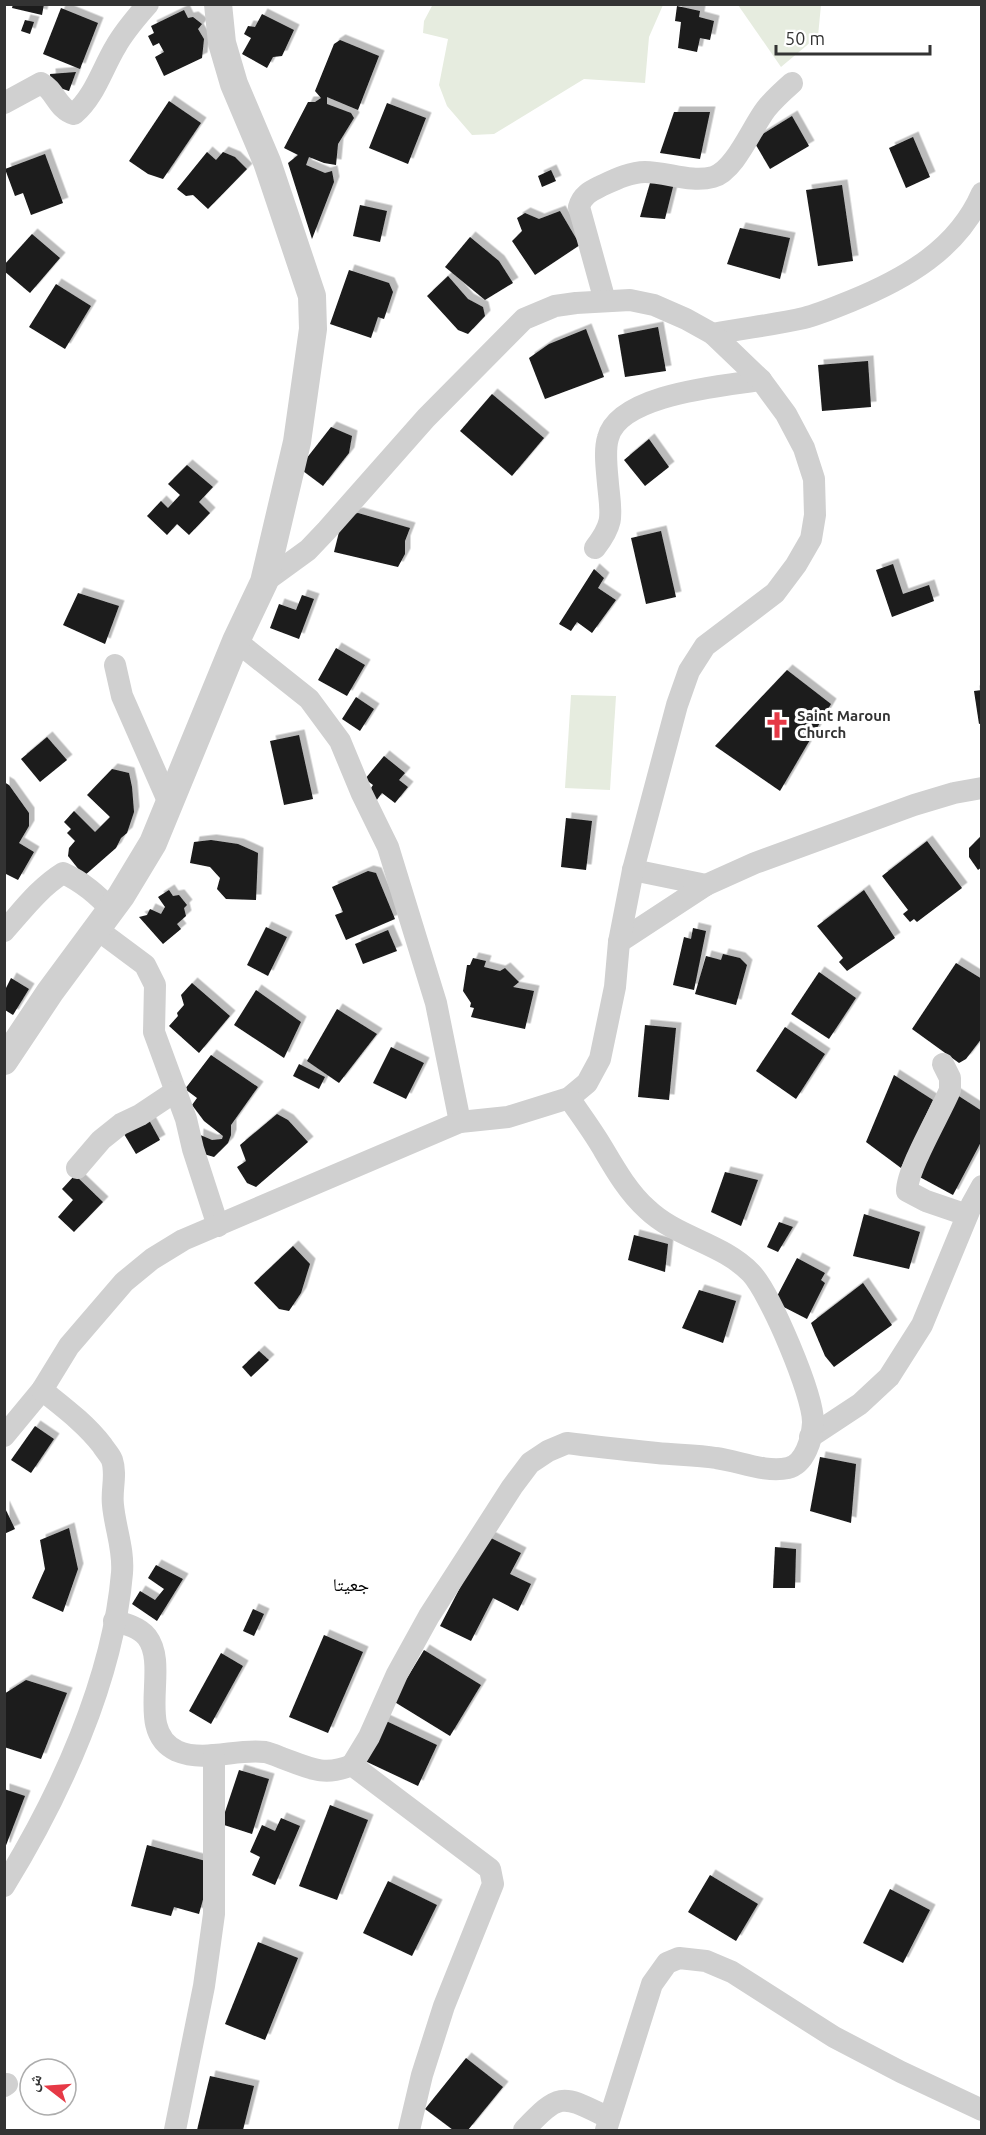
<svg xmlns="http://www.w3.org/2000/svg" width="986" height="2135" font-family="Ubuntu,'Noto Naskh Arabic',sans-serif">
	<style>
		.green { fill: #e6ecdf }
		.building { fill: #1a1a1a; filter: url(#shadow) }
		.lines { fill: none; stroke-linecap: round; stroke-linejoin: round }
		.minor { stroke: #d0d0d0; stroke-width: 22 }
		.tertiary { stroke: #d0d0d0; stroke-width: 28 }
		.labels { text-anchor: middle; stroke-width: 6; stroke-linejoin: round; paint-order: stroke }
		.poi-label { font-size: 15px; font-weight: bold; fill: #333; stroke: #fff; text-anchor: start }
		.quarter-label { font-size: 18px; fill: #000; stroke: #fff }
	</style>
	<defs>
		<filter id="shadow"><feDropShadow dx="5.5" dy="-5.5" stdDeviation="0" flood-color="#0004"/></filter>
	</defs>
	<rect width="100%" height="100%" fill="#fff"/>
	<g class="green">
		<path d="M433,4H663V5L649,37L645,83L584,79L494,134L472,135L447,106L439,85L448,39L423,33L424,21Z"/>
		<path d="M738,5H821L818,36L781,67Z"/>
		<path d="M571,695L616,696L610,790L565,788Z"/>
	</g>
	<g class="building">
		<path d="M13,4H44L42,15L12,8Z"/>
		<path d="M677,6L700,11L699,17L714,21L710,40L700,38L697,52L678,48L681,22L675,21Z"/>
		<path d="M61,8L98,23L80,69L43,54Z"/>
		<path d="M184,10L188,18L193,17L202,24L198,29L204,39L202,58L164,76L155,57L164,52L159,43L153,46L148,36L154,33L151,26Z"/>
		<path d="M262,14L294,30L282,56L273,57L267,68L242,54L251,38L244,34L248,26L255,27Z"/>
		<path d="M25,20L34,22L30,34L21,31Z"/>
		<path d="M340,40L379,56L358,110L327,97V104L351,113L354,118L338,144L336,165L324,163L309,157L306,165L325,173L332,171L334,182L312,239L288,163L298,155L284,148L308,102H315L321,98L315,91L334,44Z"/>
		<path d="M76,72L69,91L51,85L50,74Z"/>
		<path d="M169,101L201,123L163,179L148,174L129,161Z"/>
		<path d="M387,103L426,118L408,164L369,148Z"/>
		<path d="M674,112H710L700,159L660,153Z"/>
		<path d="M792,116L809,146L770,169L753,140Z"/>
		<path d="M913,137L930,177L906,188L889,148Z"/>
		<path d="M207,152L216,160L223,152L235,157L247,169L208,209L193,195L186,196L177,189Z"/>
		<path d="M45,154L63,203L31,215L23,193L15,196L5,169Z"/>
		<path d="M551,170L556,181L542,187L538,176Z"/>
		<path d="M650,183H674L665,219L640,217Z"/>
		<path d="M842,185L853,261L818,266L806,190Z"/>
		<path d="M360,205L387,211L380,242L353,236Z"/>
		<path d="M560,211L580,245L535,275L512,241L522,231L517,218L525,213L539,219Z"/>
		<path d="M740,228L790,238L780,279L727,264Z"/>
		<path d="M32,234L60,258L30,293L4,271V265Z"/>
		<path d="M470,237L499,261L513,283L485,300L445,267Z"/>
		<path d="M349,270L389,283L393,292L384,319L378,317L371,338L330,324Z"/>
		<path d="M448,276L468,299L483,307L485,316L468,334L458,330L427,296Z"/>
		<path d="M56,284L91,306L65,349L29,327Z"/>
		<path d="M658,327L666,371L625,377L618,335Z"/>
		<path d="M586,329L604,377L545,399L529,358L549,344Z"/>
		<path d="M868,361L871,407L822,411L818,365Z"/>
		<path d="M492,394L544,438L512,476L460,431Z"/>
		<path d="M331,427L352,436L349,453L323,486L299,468Z"/>
		<path d="M649,439L669,467L645,486L624,460Z"/>
		<path d="M187,465L213,487L199,502L210,513L189,535L177,524L167,535L147,516L161,501L168,508L180,495L168,484Z"/>
		<path d="M358,513L410,528L405,541V554L398,567L334,552L343,516Z"/>
		<path d="M661,531L676,597L646,604L631,538Z"/>
		<path d="M893,564L903,594L929,585L934,601L892,617L876,570Z"/>
		<path d="M594,569L604,578L598,588L616,600L592,633L577,622L571,631L559,624Z"/>
		<path d="M78,593L119,606L105,644L63,625Z"/>
		<path d="M302,595L314,599L299,639L270,628L279,604L296,610Z"/>
		<path d="M336,648L365,665L347,696L318,680Z"/>
		<path d="M787,670L831,704L780,791L715,746Z"/>
		<path d="M982,690V723L979,724L974,691Z"/>
		<path d="M356,697L374,709L360,731L342,719Z"/>
		<path d="M299,735L313,799L284,805L270,741Z"/>
		<path d="M47,737L67,760L40,782L21,759Z"/>
		<path d="M384,756L405,773L399,780L408,787L395,803L382,793L376,801L367,794L373,785L365,779Z"/>
		<path d="M112,769L129,773L132,787L134,812L127,833L121,838L116,848L84,876L68,856L69,848L75,841L67,833L71,829L64,822L74,811L95,832L110,817L87,795Z"/>
		<path d="M4,782L9,785L29,813V826L19,843L34,852L18,880L4,873Z"/>
		<path d="M566,818L592,821L586,870L561,867Z"/>
		<path d="M982,835V867L978,870L969,857V848Z"/>
		<path d="M211,840L238,844L258,853L256,900L226,899L217,889L220,878L210,867L190,863L194,842Z"/>
		<path d="M927,841L962,888L917,922L914,919L910,922L903,914L908,910L882,876Z"/>
		<path d="M368,871L376,873L395,919L346,940L335,915L343,912L332,887Z"/>
		<path d="M169,890L173,896L179,895L187,905L184,908L186,916L177,924L181,929L163,944L139,917L147,915L150,909L161,914L165,907L158,897Z"/>
		<path d="M864,890L895,938L847,971L839,962L843,958L817,926Z"/>
		<path d="M266,927L287,937L268,976L247,965Z"/>
		<path d="M693,928L706,931L694,990L673,985L684,937L691,939Z"/>
		<path d="M388,930L397,951L363,964L355,944Z"/>
		<path d="M723,954L740,958L747,965L736,1005L695,994L706,956L721,960Z"/>
		<path d="M473,958L486,961L484,967L500,971L505,968L519,982L513,987L534,991L525,1029L471,1017L474,1008L470,1007L471,1003L463,991L467,965H470Z"/>
		<path d="M956,963L982,979V1038L966,1059L959,1063L912,1029Z"/>
		<path d="M819,972L856,998L829,1039L791,1014Z"/>
		<path d="M11,978L29,989L13,1015L5,1010V990Z"/>
		<path d="M192,983L230,1016L199,1053L169,1026L178,1016L177,1013L184,1005L181,995Z"/>
		<path d="M256,990L301,1022L284,1058L234,1025Z"/>
		<path d="M337,1009L377,1034L339,1083L307,1061Z"/>
		<path d="M645,1025L676,1028L669,1100L638,1097Z"/>
		<path d="M785,1027L825,1054L796,1099L756,1071Z"/>
		<path d="M391,1047L424,1063L406,1099L373,1083Z"/>
		<path d="M211,1055L258,1087L231,1125V1135L228,1143L214,1157L197,1152L198,1134L212,1140L222,1139L223,1136L204,1121L192,1105L197,1098L185,1089Z"/>
		<path d="M299,1064L325,1077L319,1089L293,1076Z"/>
		<path d="M894,1075L933,1100L901,1168L866,1142Z"/>
		<path d="M954,1093L982,1111V1140L953,1195L916,1175Z"/>
		<path d="M277,1114L288,1120L308,1142L256,1187L247,1183L237,1167L246,1161L240,1145Z"/>
		<path d="M149,1120L160,1140L136,1154L124,1134Z"/>
		<path d="M725,1172L758,1180L741,1226L711,1212Z"/>
		<path d="M75,1175L103,1202L74,1232L58,1217L73,1200L62,1189Z"/>
		<path d="M864,1214L920,1232L909,1269L853,1256Z"/>
		<path d="M779,1222L793,1227L778,1252L767,1247Z"/>
		<path d="M634,1235L668,1244L665,1272L628,1260Z"/>
		<path d="M293,1246L310,1264L301,1293L289,1311L279,1309L254,1283Z"/>
		<path d="M797,1258L825,1273L821,1280L825,1283L807,1319L774,1302Z"/>
		<path d="M863,1283L892,1325L834,1367L825,1356L811,1323Z"/>
		<path d="M699,1290L736,1301L723,1343L682,1328Z"/>
		<path d="M259,1351L269,1360L251,1377L242,1367Z"/>
		<path d="M35,1426L54,1439L31,1473L11,1460Z"/>
		<path d="M820,1457L856,1464L851,1523L810,1511Z"/>
		<path d="M4,1506L15,1529L4,1534Z"/>
		<path d="M69,1528L78,1569L63,1612L32,1598L45,1569L40,1540Z"/>
		<path d="M487,1536L521,1553L510,1574L531,1584L518,1611L493,1598L471,1641L440,1626Z"/>
		<path d="M775,1547L796,1549L795,1588H773Z"/>
		<path d="M156,1565L183,1579L157,1621L132,1604L140,1591L155,1600L164,1589L148,1578Z"/>
		<path d="M253,1609L264,1614L254,1636L243,1631Z"/>
		<path d="M324,1635L363,1652L328,1733L289,1717Z"/>
		<path d="M424,1650L481,1685L450,1736L393,1701Z"/>
		<path d="M221,1653L243,1666L211,1724L189,1711Z"/>
		<path d="M26,1680L67,1693L41,1759L4,1747V1694Z"/>
		<path d="M384,1720L437,1745L418,1786L365,1761Z"/>
		<path d="M239,1770L269,1779L252,1834L221,1824Z"/>
		<path d="M4,1789L25,1796L5,1848H4Z"/>
		<path d="M330,1805L368,1820L337,1900L299,1886Z"/>
		<path d="M281,1818L300,1826L275,1885L252,1875L260,1857L250,1852L262,1825L275,1831Z"/>
		<path d="M147,1845L213,1863L199,1914L174,1907L171,1916L131,1906Z"/>
		<path d="M710,1875L758,1904L736,1941L688,1912Z"/>
		<path d="M388,1881L437,1905L412,1956L363,1933Z"/>
		<path d="M890,1889L930,1910L903,1963L863,1943Z"/>
		<path d="M258,1942L298,1958L265,2040L225,2024Z"/>
		<path d="M466,2058L503,2087L468,2130H453L425,2109Z"/>
		<path d="M210,2076L254,2086L243,2130H197Z"/>
	</g>
	<g class="lines">
		<g class="minor">
			<path d="M4,103L41,83C55,90 58,110 74,114C95,96 102,69 116,46C125,30 136,18 148,4"/>
			<path d="M605,301L579,207C582,195 591,191 601,186C614,180 630,172 645,172C667,172 691,183 713,177C735,171 752,127 766,109C773,100 783,91 792,83"/>
			<path d="M713,334C743,328 774,325 804,318C820,314 836,307 851,301C905,279 958,249 982,193"/>
			<path d="M595,548C615,522 611,515 608,484C607,471 604,451 608,438C619,394 723,386 761,380"/>
			<path d="M236,641L309,699L340,741L362,794L388,847L436,1003L460,1122"/>
			<path d="M115,665L122,696L169,803"/>
			<path d="M633,870L706,885"/>
			<path d="M98,930L145,965L155,985L154,1032L186,1119L193,1149L218,1226"/>
			<path d="M4,931C23,910 39,888 63,873C83,882 97,895 112,910"/>
			<path d="M619,942L706,885L755,863L914,805L954,793L982,788"/>
			<path d="M943,1064L950,1078V1090C940,1114 907,1169 907,1191L926,1201L967,1215"/>
			<path d="M77,1168L101,1140L121,1124L140,1115L176,1091"/>
			<path d="M4,1436L42,1390L69,1346L124,1282L152,1259L183,1240L460,1122L508,1117L569,1098L587,1083L600,1059L615,987L619,942L633,870L677,705L689,671L705,646L775,593L796,565L811,539L815,515L814,479L804,448L786,414L761,380L713,334L686,319L654,305L630,300L576,303L555,306L524,319L426,418L327,530L308,550L264,582"/>
			<path d="M810,1437L860,1404L889,1377L922,1325L972,1204L982,1186"/>
			<path d="M114,1621C126,1624 139,1627 147,1637C170,1667 134,1731 177,1751C205,1763 237,1748 265,1752C270,1753 277,1756 282,1758C309,1768 324,1777 352,1765L490,1869L493,1884L444,2006L422,2075L409,2130"/>
			<path d="M352,1765L369,1737L397,1674L429,1616L512,1487L530,1463L548,1451L567,1443C597,1447 627,1450 657,1453C677,1455 697,1455 716,1458C739,1461 765,1473 788,1468C805,1464 812,1439 813,1423C814,1396 770,1293 751,1273C722,1243 677,1238 647,1209C628,1192 615,1169 602,1147C592,1130 580,1114 569,1098"/>
			<path d="M4,1886C60,1795 113,1680 122,1573C124,1549 115,1528 113,1505C111,1490 117,1475 112,1460C110,1455 105,1450 102,1445C85,1423 63,1407 42,1390"/>
			<path d="M4,2086L7,2084"/>
			<path d="M175,2130L204,1986L214,1914V1755"/>
			<path d="M524,2130C561,2091 562,2095 609,2118"/>
			<path d="M606,2130L652,1984L667,1963L679,1958L706,1961L732,1972L834,2037L901,2072L982,2110"/>
		</g>
		<path class="tertiary" d="M4,1061L50,992L121,896L153,843L236,641L264,582L297,442L313,329L312,296L267,162L234,84L222,43L218,4"/>
	</g>
	<defs>
		<symbol id="church-bare" viewBox="-9 -9 18 18"><path d="M-1.2-6h2.4v3.5h3.3v2.4h-3.3V6h-2.4V-.1h-3.3v-2.4h3.3Z" fill="#e63946" stroke="#fff" stroke-width="2.5" paint-order="stroke"/></symbol>
	</defs>
	<g fill-rule="evenodd">
		<use href="#church-bare" x="758" y="706" width="38" height="38"/>
	</g>
	<g class="labels">
		<g class="poi-label">
			<text x="797" y="721">Saint Maroun<tspan x="797" dy="17">Church</tspan></text>
		</g>
		<g class="quarter-label">
			<text x="351" y="1591">جعيتا</text>
		</g>
	</g>
	<rect width="986" height="2135" fill="none" stroke="#333333" stroke-width="12"/>
	<g transform="translate(48 2087) rotate(287)"><circle r="28" fill="#ffffff" stroke="#adadad" stroke-width="1.5"/>
	<path d="M0-4.5L10 22L0 15L-10 22Z" fill="#e63946"/>
	<text y="-9" font-size="16" font-weight="bold" text-anchor="middle" fill="#333333">ش</text>
	</g>
	<path d="M776 45v9h154v-9" fill="none" stroke="#333333" stroke-width="3"/>
	<text x="785" y="45" font-size="18" fill="#333333" stroke="#ffffff" stroke-width="4.5" paint-order="stroke">50 m</text>
</svg>
